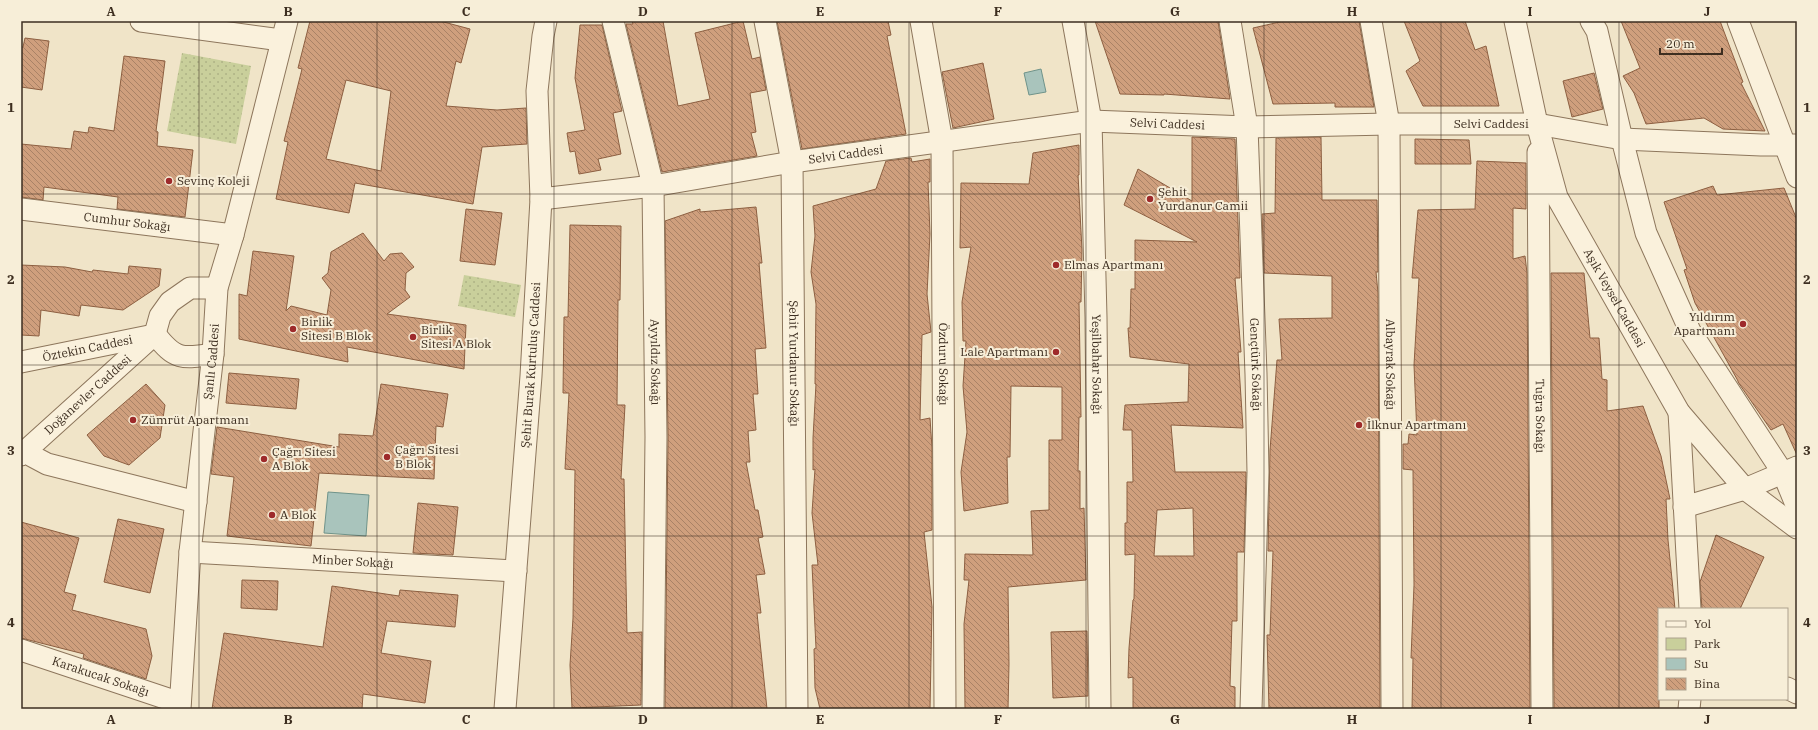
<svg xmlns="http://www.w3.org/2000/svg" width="1818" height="730" font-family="'IBM Plex Serif',serif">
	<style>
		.green { fill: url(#green-dots) }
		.water { fill: #a9c4bc; stroke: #6f938a }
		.building { fill: url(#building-back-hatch); stroke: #8d5f41; fill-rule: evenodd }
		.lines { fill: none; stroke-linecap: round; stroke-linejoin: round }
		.minor-casing { stroke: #8d765c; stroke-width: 23 }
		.minor { stroke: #faf1dc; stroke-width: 21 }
		.grid { fill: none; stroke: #3d2e20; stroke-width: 1; stroke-opacity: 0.55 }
		.poi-dot { fill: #9e2a2b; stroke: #f7eed8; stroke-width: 1.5 }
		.labels { text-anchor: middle; stroke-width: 4; stroke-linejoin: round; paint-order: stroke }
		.street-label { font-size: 12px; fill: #3d2e20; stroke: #f7eed8 }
		.poi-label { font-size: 12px; fill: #3d2e20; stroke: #f7eed8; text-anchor: start }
		.neatline { fill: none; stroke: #3d2e20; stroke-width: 1.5 }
		.grid-label { font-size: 13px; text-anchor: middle; font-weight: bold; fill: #3d2e20 }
	</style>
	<defs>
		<pattern id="green-dots" width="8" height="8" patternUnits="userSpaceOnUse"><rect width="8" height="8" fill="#c9cf9b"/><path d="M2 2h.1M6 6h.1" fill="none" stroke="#aeb285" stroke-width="1.8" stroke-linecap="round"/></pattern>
		<pattern id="building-back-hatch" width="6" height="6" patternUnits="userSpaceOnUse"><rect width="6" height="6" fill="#cf9f7d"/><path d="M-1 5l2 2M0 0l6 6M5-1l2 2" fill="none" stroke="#a98266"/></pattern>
	</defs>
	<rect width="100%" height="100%" fill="#f0e4c8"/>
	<g class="green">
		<path d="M182,53L251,66L236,144L167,131Z"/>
		<path d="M464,275L521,285L515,317L458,306Z"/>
	</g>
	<g class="water">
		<path d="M1041,69L1046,92L1029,95L1024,73Z"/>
		<path d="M328,492L369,495L366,536L324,533Z"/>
	</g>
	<g class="building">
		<path d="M310,21H440L470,29L461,63L456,61L446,106L497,110L526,108L527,144L482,147L473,204L355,183L349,213L276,199L288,142L284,141L302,69L298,68ZM346,80L391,91L381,171L326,159Z"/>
		<path d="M632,21H663L678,106L710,99L695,33L743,21L752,59L760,57L766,90L750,93L756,132L751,133L757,156L662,172L626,24H633Z"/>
		<path d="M777,21H888L891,35L887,36L906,134L802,149Z"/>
		<path d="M1095,21H1218L1230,99L1164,94V95L1120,94Z"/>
		<path d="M1284,21H1359L1374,107H1335V103L1273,104L1253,28Z"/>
		<path d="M1404,21H1465L1475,50L1486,46L1499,106H1423L1406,71L1420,61Z"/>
		<path d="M1621,21H1720L1743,82L1741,83L1765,131L1723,129L1704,118L1646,124L1634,93L1623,76L1640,68Z"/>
		<path d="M580,25H602L622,111L613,113L621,154L598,159L601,170L579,174L575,151L570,152L567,133L585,130L575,78Z"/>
		<path d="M25,38L49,41L42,90L21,87V47H23Z"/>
		<path d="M124,56L165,61L156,131L158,132L157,146L193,150L185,217L117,209L118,197L44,187L43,200L21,197V144L71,149L74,131L88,133L89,127L114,131Z"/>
		<path d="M983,63L994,119L953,128L942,72Z"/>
		<path d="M1594,73L1603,109L1572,117L1563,81Z"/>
		<path d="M1192,137L1235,139L1240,278H1235L1241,352H1238L1243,428L1171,425L1175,472H1246L1244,552H1237V621H1232L1230,686L1235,687V709H1133V677L1128,678L1129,648L1133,600L1134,599L1135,554L1125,555V523H1127V482H1133L1132,430H1123L1125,405L1188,402L1189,364L1130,357L1128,328H1130L1131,289H1135V240L1197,242L1124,205L1138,169L1192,201ZM1193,508L1194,556H1154L1157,510Z"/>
		<path d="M1321,137L1322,200H1377L1378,272H1376L1378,293L1380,709H1269L1267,635H1270L1273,551H1268L1270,450L1277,360H1282L1279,319L1332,318V276L1264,273L1262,214L1275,213L1276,138Z"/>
		<path d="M1415,139L1469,140L1471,164H1415Z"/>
		<path d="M1079,145V175H1078L1082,250L1081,302H1079L1081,417H1079L1078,471H1080V509L1084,508L1086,580L1008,587L1009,664L1008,709H965L964,624L969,580H964L965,554L1033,555L1031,511L1049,510V440H1062V387L1011,386L1010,457H1007L1008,503L964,511L961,472L967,432L963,386L966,341H963L962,302L971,247L960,248L961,183L1029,184L1033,153Z"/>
		<path d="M911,158L912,162L930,159V182H928L930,234L927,294L931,332L922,335L920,420L930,418L932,448V530L924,532L932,607L930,709H820L815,688L814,649L816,648L812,565H818L812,513L815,469L813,470V438L816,384H815L816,304L811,272L815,236L813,206L876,189L886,161Z"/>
		<path d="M1477,161L1526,163V209L1513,208V259L1525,256L1527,273L1530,709H1412L1413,658H1411L1414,585L1413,470L1403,469V444H1408L1409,434L1417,435L1414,365L1419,278H1412L1418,210L1475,209Z"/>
		<path d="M1713,186L1717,195L1784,188L1797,220V455L1783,424L1771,430L1738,382V381L1695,303L1684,270L1687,269L1664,202Z"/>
		<path d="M756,207L762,263H759L766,348L755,349L758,394H753L756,430L748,431L750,462H746L755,510H758L763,537L758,538L765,574L756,575L761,613H757L767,709H665L668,437L665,221L700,209V212Z"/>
		<path d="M466,209L502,213L495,265L460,261Z"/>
		<path d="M570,225L621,226L620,300H618L617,405H625L621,479H624L627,633L642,632L641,705L572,708L570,665L573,618L575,470L565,469L569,393H563L564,317H568Z"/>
		<path d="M363,233L384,261L390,254L402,253L414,267L406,273L405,290L410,297L387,314L466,325L464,369L347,347L348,362L239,339V294L247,296L253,251L294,256L286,311L291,306L327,315L331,290L322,278L328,273L331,252Z"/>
		<path d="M21,265L65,267L92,272L93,270L128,274L129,266L161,269L159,286L123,310L81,305L79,316L41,310L39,336L21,335Z"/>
		<path d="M1551,273H1584L1590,338H1599L1602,379L1607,380V411L1643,406L1661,456L1670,499H1666L1668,540L1675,609H1659V709H1554Z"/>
		<path d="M229,373L299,379L296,409L226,403Z"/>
		<path d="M146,384L165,405L160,438L129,465L104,456L87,435Z"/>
		<path d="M381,384L448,394L443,427L436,426L434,479L319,473L311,546L227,536L234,477L211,474L217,427L339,447V434L373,436Z"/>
		<path d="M418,503L458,507L453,555L413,553Z"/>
		<path d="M118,519L164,529L150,593L104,582Z"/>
		<path d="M21,522L79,538L64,592L76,595L72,610L146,629L152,656L146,679L83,658L84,654L21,638Z"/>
		<path d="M1716,535L1764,557L1740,609H1702L1700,582Z"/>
		<path d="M242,580L278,581L277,610L241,608Z"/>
		<path d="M332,586L399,596L400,590L458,595L455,627L387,621L381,653L431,661L425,703L363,694L362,709H212L224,633L323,647Z"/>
		<path d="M1087,631L1088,696L1053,698L1051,632Z"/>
	</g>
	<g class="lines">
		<defs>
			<g id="minor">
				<path d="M141,21L281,40"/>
				<path id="s1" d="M613,21L653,186L656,437L653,709"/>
				<path id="s2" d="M765,21L792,162L797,709"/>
				<path id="s3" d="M921,21L942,142L945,709"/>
				<path id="s4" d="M1073,21L1091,121L1096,317L1100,709"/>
				<path id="s5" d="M1230,21L1247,127L1256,374L1258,472L1251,709"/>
				<path id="s6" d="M1371,21L1389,124L1392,709"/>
				<path id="s7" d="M1515,21L1537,124L1557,197L1679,412L1745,489L1797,528"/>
				<path d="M1591,21L1597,31L1622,139L1646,233L1690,331L1783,473L1797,507"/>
				<path d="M1738,21L1797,177"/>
				<path id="s8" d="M1538,152L1542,709"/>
				<path id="s9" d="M541,199L653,186L792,162L1091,121L1247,127L1389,124H1537L1622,139L1761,145H1797"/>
				<path id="s10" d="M21,209L233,235"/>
				<path d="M155,334L160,316L170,302L190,288H217"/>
				<path d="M155,334C175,360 182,359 213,354"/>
				<path id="s11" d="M21,362L154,335"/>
				<path d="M1679,412L1690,609"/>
				<path d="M26,451L32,456L47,464L196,502"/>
				<path id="s12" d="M21,455L155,334"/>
				<path d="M1684,507L1745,489L1797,467"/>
				<path id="s13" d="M190,552L516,571"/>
				<path id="s14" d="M21,650L180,703"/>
				<path d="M1787,688L1797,693"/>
				<path id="s15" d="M180,709L190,552L213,354L217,288L233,235L287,21"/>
				<path id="s16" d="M505,709L531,376L541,199L537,91L543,36L546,21"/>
				<path d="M1689,709L1690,699"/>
			</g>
		</defs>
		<use href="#minor" class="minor-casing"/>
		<use href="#minor" class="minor"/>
	</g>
	<path class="grid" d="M199,21V709M377,21V709M554,21V709M732,21V709M909,21V709M1086,21V709M1264,21V709M1441,21V709M1619,21V709M21,194H1797M21,365H1797M21,536H1797"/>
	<g class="poi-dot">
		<circle cx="169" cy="181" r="4"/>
		<circle cx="1150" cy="199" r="4"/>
		<circle cx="1056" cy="265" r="4"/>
		<circle cx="1743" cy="324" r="4"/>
		<circle cx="293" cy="329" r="4"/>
		<circle cx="413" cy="337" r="4"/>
		<circle cx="1056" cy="352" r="4"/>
		<circle cx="133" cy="420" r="4"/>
		<circle cx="1359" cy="425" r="4"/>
		<circle cx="387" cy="457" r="4"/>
		<circle cx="264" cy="459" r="4"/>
		<circle cx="272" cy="515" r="4"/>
	</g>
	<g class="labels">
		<g class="street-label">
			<text dy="4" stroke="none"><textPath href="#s9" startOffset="956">Selvi Caddesi</textPath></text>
			<text dy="4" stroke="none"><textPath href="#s9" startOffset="632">Selvi Caddesi</textPath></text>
			<text dy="4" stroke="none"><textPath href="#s9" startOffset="308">Selvi Caddesi</textPath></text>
			<text dy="4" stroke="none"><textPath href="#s10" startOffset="107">Cumhur Sokağı</textPath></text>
			<text dy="4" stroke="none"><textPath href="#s7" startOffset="297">Aşık Veysel Caddesi</textPath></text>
			<text dy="4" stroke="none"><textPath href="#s11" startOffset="68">Öztekin Caddesi</textPath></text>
			<text dy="4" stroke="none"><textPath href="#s15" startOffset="349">Şanlı Caddesi</textPath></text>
			<text dy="4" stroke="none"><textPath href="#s1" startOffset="346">Ayyıldız Sokağı</textPath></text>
			<text dy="4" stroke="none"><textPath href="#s2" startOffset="345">Şehit Yurdanur Sokağı</textPath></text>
			<text dy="4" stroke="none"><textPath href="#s3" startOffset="345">Özduru Sokağı</textPath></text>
			<text dy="4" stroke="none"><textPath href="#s4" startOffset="345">Yeşilbahar Sokağı</textPath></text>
			<text dy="4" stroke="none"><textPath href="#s5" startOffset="345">Gençtürk Sokağı</textPath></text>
			<text dy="4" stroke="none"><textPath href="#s6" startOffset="345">Albayrak Sokağı</textPath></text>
			<text dy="4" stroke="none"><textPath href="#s16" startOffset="345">Şehit Burak Kurtuluş Caddesi</textPath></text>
			<text dy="4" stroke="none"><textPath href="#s12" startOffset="90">Doğanevler Caddesi</textPath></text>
			<text dy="4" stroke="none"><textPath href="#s8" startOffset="264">Tuğra Sokağı</textPath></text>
			<text dy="4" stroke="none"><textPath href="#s13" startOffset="163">Minber Sokağı</textPath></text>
			<text dy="4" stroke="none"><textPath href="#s14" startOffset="84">Karakucak Sokağı</textPath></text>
		</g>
		<g class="poi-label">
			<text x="177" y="185">Sevinç Koleji</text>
			<text x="1158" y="196">Şehit<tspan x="1158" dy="14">Yurdanur Camii</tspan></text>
			<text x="1064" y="269">Elmas Apartmanı</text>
			<text x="1735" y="321" text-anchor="end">Yıldırım<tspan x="1735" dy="14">Apartmanı</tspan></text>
			<text x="301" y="326">Birlik<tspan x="301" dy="14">Sitesi B Blok</tspan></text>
			<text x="421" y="334">Birlik<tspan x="421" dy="14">Sitesi A Blok</tspan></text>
			<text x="1048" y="356" text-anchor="end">Lale Apartmanı</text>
			<text x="141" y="424">Zümrüt Apartmanı</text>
			<text x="1367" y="429">İlknur Apartmanı</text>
			<text x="395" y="454">Çağrı Sitesi<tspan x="395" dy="14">B Blok</tspan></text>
			<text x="272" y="456">Çağrı Sitesi<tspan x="272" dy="14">A Blok</tspan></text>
			<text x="280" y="519">A Blok</text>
		</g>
	</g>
	<rect width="1818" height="730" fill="none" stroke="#f7eed8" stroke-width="44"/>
	<rect x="1658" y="608" width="130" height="92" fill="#f7eed8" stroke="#ada18e"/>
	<rect x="1666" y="621" width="20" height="6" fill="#faf1dc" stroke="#ada18e"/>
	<text x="1694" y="628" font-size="12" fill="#3d2e20">Yol</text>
	<rect x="1666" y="638" width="20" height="12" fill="#c9cf9b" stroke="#ada18e"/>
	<text x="1694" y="648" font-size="12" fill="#3d2e20">Park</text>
	<rect x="1666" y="658" width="20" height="12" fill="#a9c4bc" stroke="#ada18e"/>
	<text x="1694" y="668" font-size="12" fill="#3d2e20">Su</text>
	<rect x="1666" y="678" width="20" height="12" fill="url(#building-back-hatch)" stroke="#ada18e"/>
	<text x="1694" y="688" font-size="12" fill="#3d2e20">Bina</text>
	<path d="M1660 48v6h62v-6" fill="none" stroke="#3d2e20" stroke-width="2"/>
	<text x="1666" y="48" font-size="12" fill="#3d2e20" stroke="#f7eed8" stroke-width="3" paint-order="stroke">20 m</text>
	<rect x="22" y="22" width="1774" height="686" class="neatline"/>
	<g class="grid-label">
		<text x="111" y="16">A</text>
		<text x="288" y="16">B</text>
		<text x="466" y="16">C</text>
		<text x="643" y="16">D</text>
		<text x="820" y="16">E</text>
		<text x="998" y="16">F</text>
		<text x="1175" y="16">G</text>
		<text x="1352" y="16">H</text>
		<text x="1530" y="16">I</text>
		<text x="1707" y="16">J</text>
		<text x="11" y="112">1</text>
		<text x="1807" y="112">1</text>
		<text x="11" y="284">2</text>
		<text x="1807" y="284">2</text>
		<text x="11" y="455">3</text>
		<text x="1807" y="455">3</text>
		<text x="11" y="627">4</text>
		<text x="1807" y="627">4</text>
		<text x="111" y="724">A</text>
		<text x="288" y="724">B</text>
		<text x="466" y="724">C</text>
		<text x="643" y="724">D</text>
		<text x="820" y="724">E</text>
		<text x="998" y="724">F</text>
		<text x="1175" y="724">G</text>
		<text x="1352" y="724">H</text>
		<text x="1530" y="724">I</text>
		<text x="1707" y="724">J</text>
	</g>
</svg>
